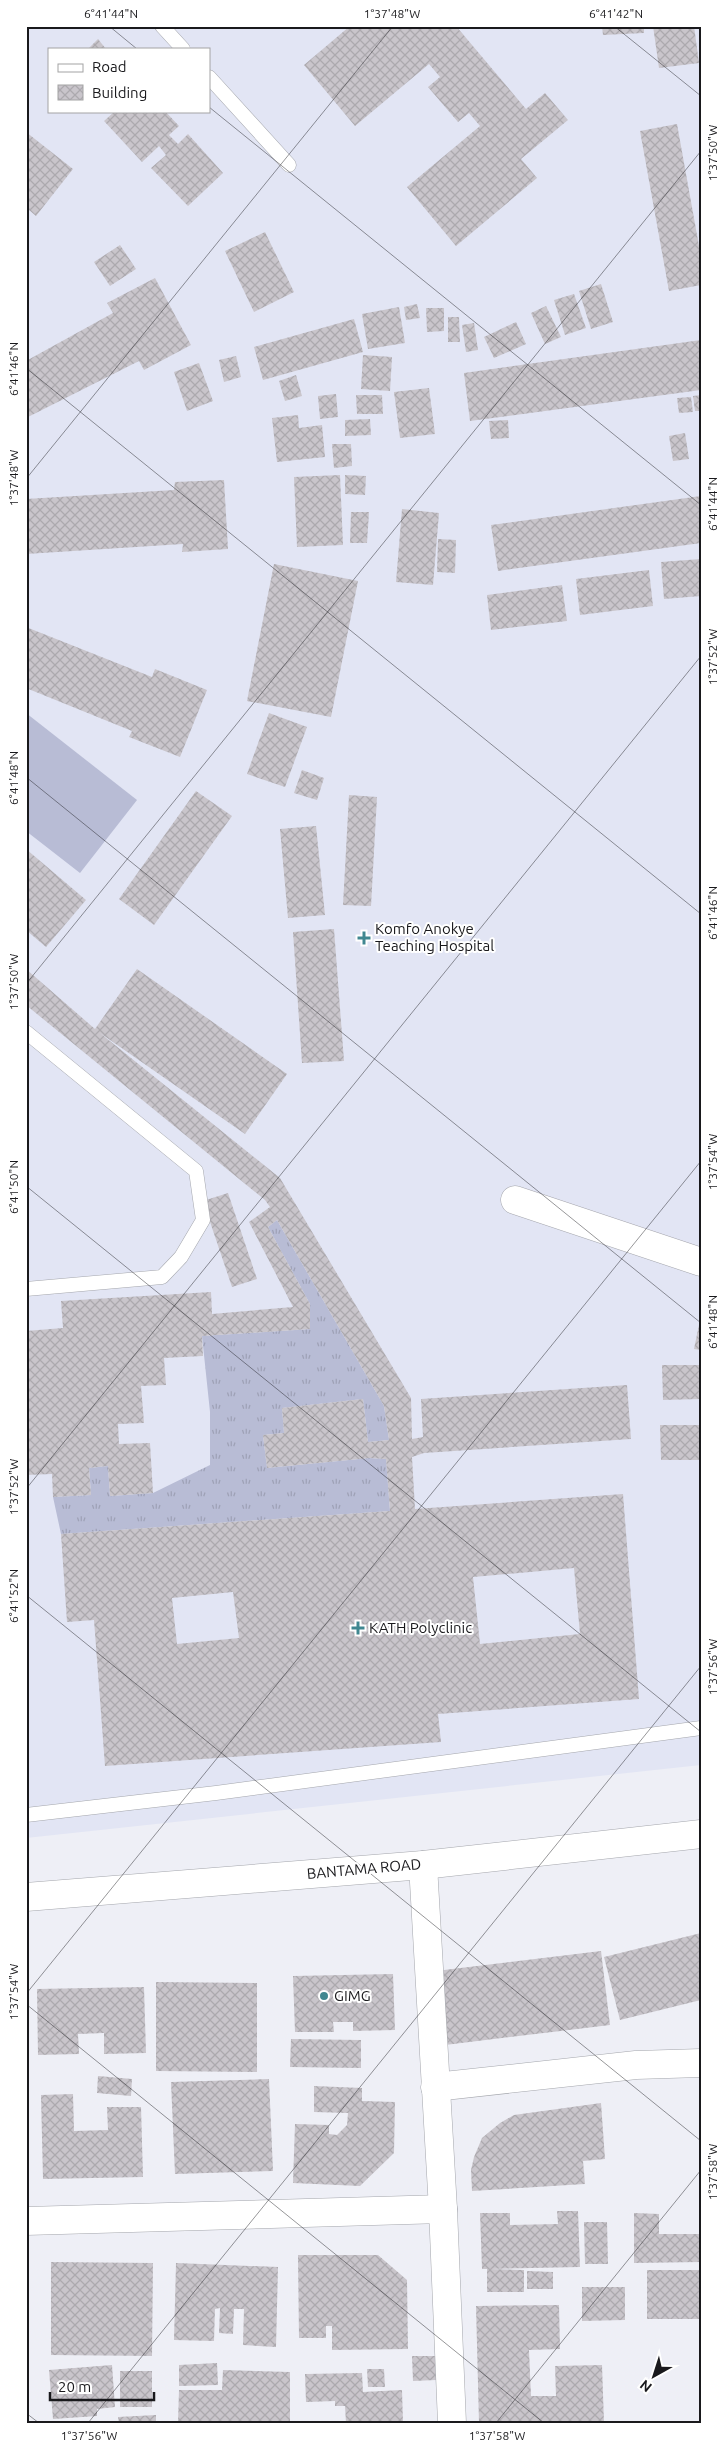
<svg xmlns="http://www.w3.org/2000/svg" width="727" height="2449" font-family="Ubuntu,sans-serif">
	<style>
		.built { fill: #e2e5f4; fill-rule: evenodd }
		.grass { fill: url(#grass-tufts) }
		.pitch { fill: #b8bcd5 }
		.building { fill: url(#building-cross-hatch); fill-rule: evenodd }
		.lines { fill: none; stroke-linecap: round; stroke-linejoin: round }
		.service-casing { stroke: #a4a6ac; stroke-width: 15 }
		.minor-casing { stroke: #a4a6ac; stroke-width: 29 }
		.secondary-casing { stroke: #a4a6ac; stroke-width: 29 }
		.service { stroke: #fff; stroke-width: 14 }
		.minor { stroke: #fff; stroke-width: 28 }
		.secondary { stroke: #fff; stroke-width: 28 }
		.ticks { fill: none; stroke: #19191c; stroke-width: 1; stroke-opacity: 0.45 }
		.poi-dot { fill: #408790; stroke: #fff; stroke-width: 2 }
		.labels { text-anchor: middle; stroke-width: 4; stroke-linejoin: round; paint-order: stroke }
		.poi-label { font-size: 15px; fill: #19191c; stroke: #fff; text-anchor: start }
		.street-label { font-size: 15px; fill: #19191c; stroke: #fff }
		.neatline { fill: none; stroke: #19191c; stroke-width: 2 }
		.ticks-label { font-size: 12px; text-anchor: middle; fill: #19191c }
	</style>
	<defs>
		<pattern id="grass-tufts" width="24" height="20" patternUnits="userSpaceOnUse" patternTransform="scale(1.25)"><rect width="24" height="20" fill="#b8bcd5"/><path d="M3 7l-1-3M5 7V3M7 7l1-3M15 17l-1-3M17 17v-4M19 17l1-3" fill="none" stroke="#9ea1b6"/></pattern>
		<pattern id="building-cross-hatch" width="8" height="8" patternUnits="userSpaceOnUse" patternTransform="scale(1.25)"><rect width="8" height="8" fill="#c9c5cb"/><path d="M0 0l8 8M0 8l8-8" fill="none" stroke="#aca9ae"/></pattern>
	</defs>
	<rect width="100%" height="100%" fill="#eeeff6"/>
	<path class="built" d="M26,26H701V1765L26,1838ZM49,49H209V111H49Z"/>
	<path class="grass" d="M277,1220L384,1406L389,1440L368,1442L363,1399L282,1408L284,1433L263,1435L267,1468L369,1458L386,1459L390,1511L61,1534L53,1497L91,1495L89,1468L108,1466L110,1496L153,1493L210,1465V1412L202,1336L310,1329V1304L268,1227Z"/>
	<path class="pitch" d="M26,713L137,800L80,873L26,831Z"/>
	<g class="building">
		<path d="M350,26H456L526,109L545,93L568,120L521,159L537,178L456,246L407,187L480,126L469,113L458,122L428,87L440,77L429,64L355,126L304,65Z"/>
		<path d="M602,26H644V33L603,35Z"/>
		<path d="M653,26H694L699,63L659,68Z"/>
		<path d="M98,39L106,49H88Z"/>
		<path d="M115,111H165L179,126L169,135L178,144L188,134L223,173L188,206L151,168L166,155L159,146L142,162L104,121Z"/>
		<path d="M677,124L701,257V285L669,291L640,131Z"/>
		<path d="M26,132L73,169L36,216L29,210L26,213Z"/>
		<path d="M265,232L294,292L254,312L225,251Z"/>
		<path d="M120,245L136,269L110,286L94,262Z"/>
		<path d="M155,278L191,345L144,370L139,361L26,418V361L113,313L107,303Z"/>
		<path d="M601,284L613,322L591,329L579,291Z"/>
		<path d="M574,294L586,328L565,335L554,300Z"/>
		<path d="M417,304L420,318L406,320L404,307Z"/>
		<path d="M546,306L561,337L545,344L531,313Z"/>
		<path d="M399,307L405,343L368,349L362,314Z"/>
		<path d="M426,308H444V331L427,332Z"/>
		<path d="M448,317H459L460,342H448Z"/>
		<path d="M354,319L363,352L263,380L254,347Z"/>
		<path d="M516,322L526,344L494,358L484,337Z"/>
		<path d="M474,323L478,350L466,352L462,325Z"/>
		<path d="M701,340V390L470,421L464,373Z"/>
		<path d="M363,355L392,357L390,391L361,389Z"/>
		<path d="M236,356L241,377L224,382L219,360Z"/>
		<path d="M199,363L213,401L187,411L174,372Z"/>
		<path d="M296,375L302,396L285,401L279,381Z"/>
		<path d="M429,388L435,434L400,438L394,392Z"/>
		<path d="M336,394L338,417L320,419L318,396Z"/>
		<path d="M356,395H382L383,414H357Z"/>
		<path d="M701,395V411H695L693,396Z"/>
		<path d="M691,397L693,412L679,413L677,398Z"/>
		<path d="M298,415L299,428L322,425L325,457L277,462L272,418Z"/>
		<path d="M370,419L371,435L345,436V420Z"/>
		<path d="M508,420L509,438L491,439L489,421Z"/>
		<path d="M685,433L689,459L673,461L669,436Z"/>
		<path d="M332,444H351L352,466L334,468Z"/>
		<path d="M340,475L343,545L297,547L294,477Z"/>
		<path d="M345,475L366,476L365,495L345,494Z"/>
		<path d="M224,480L228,549L182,552L183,544L26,554V499L174,490L175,482Z"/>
		<path d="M701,496V543L498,571L491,525Z"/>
		<path d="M402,509L439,513L433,585L396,582Z"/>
		<path d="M351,512H369L367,543H350Z"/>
		<path d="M438,539L456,540L455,573L437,572Z"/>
		<path d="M701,559V596L664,599L661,562Z"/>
		<path d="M274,564L358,581L331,717L247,701Z"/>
		<path d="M649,570L653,606L580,615L576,579Z"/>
		<path d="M562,585L567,621L491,630L487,595Z"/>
		<path d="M26,627L152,677L155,669L207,690L180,757L129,737L132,731L26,688Z"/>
		<path d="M269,713L307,727L285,787L247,774Z"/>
		<path d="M302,770L324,778L317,800L294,793Z"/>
		<path d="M196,791L232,816L154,925L119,899Z"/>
		<path d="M349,795L377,797L371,906L343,905Z"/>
		<path d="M316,826L325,915L288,918L280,829Z"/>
		<path d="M26,849L86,900L46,947L26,930Z"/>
		<path d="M334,929L344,1061L302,1063L293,932Z"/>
		<path d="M26,969L95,1029L137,969L287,1074L245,1134L100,1033L280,1178L411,1398L412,1439L423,1437L421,1399L627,1385L631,1439L424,1453L412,1457L415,1509L623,1494L639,1699L438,1714L441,1742L105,1766L94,1620L67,1622L61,1534L390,1511L386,1459L369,1458L267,1468L263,1435L284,1433L282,1408L363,1399L368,1442L389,1440L384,1406L277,1220L268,1227L310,1304V1329L202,1336L203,1356L164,1358L166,1385L141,1386L144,1423L118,1424L119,1444L150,1443L153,1493L110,1496L108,1466L89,1468L91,1495L53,1497L52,1474L26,1475V1331L63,1328L61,1301L211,1292L212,1314L293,1307L249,1222L270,1207L265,1200L26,1005ZM574,1568L580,1634L480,1644L473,1577ZM233,1592L239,1638L177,1644L172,1598Z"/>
		<path d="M228,1193L257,1279L232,1287L203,1201Z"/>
		<path d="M700,1320L701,1321V1350L694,1349Z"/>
		<path d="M662,1365H701V1399L663,1400Z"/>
		<path d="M660,1425H701V1460H661Z"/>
		<path d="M701,1933V2000L620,2020L604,1957Z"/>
		<path d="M601,1951L610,2025L445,2045L436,1971Z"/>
		<path d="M393,1974L395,2030L353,2031V2022H333L334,2032H295L293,1976Z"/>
		<path d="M156,1982L257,1983V2072L156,2071Z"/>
		<path d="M144,1987L146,2053L104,2054V2033L78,2034L79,2054L38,2055L37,1989Z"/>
		<path d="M291,2039L361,2040V2068L290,2067Z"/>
		<path d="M98,2076L132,2079L131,2096L97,2093Z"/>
		<path d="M269,2079L273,2171L175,2174L171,2082Z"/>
		<path d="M314,2086L362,2088V2101L395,2102L394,2153L360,2186L293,2183L295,2124L329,2125V2134L337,2135L347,2125L348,2113L314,2112Z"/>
		<path d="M26,2091H29L28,2123H26Z"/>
		<path d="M73,2094L74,2131L108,2130L107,2107H141L143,2177L43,2179L41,2095Z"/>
		<path d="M601,2103L605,2159L583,2161L585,2184L472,2191L471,2170L474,2157L482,2138L500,2123L514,2115Z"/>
		<path d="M557,2211H578L580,2267L489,2269L524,2270V2292H487V2269H482L480,2213H510V2225L558,2224Z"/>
		<path d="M634,2213L659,2214V2234H701V2262L634,2263Z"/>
		<path d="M584,2222H607L608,2264H585Z"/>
		<path d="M298,2255H378L407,2280L408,2349L332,2350V2326H326V2338H299Z"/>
		<path d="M51,2262L153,2263L152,2356L51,2355Z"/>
		<path d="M176,2263L278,2267L276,2347L243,2345L244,2309H234L233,2334L219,2333L220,2308L215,2309L214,2341L174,2340Z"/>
		<rect x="647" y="2270" width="54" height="49"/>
		<path d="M527,2271L553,2272V2289H527Z"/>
		<path d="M582,2287H625V2320L582,2321Z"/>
		<path d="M559,2305L560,2349L529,2350L531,2396H556L555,2366L602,2365L604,2423H479L476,2306Z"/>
		<path d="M412,2356H435L436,2380L413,2381Z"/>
		<path d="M217,2363L218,2385L179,2386V2365Z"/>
		<path d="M112,2365L115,2407L97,2409V2416L53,2419L49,2370Z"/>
		<rect x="26" y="2367" width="3" height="40"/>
		<path d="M367,2369H384L385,2387H368Z"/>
		<path d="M223,2370L290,2372V2423H178L179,2390H222Z"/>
		<rect x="120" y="2371" width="32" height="36"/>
		<path d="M362,2373L363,2392L402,2390L403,2423H346L345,2406H335V2401L306,2402L305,2374Z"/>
		<path d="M156,2415V2423H119L118,2417Z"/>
	</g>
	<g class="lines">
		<defs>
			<g id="service">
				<path d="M162,26L183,49"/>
				<path d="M209,77L289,165"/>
				<path d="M26,1032L196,1171L203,1220L181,1257L162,1277L26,1289"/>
				<path d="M26,1815L216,1793L701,1728"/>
			</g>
			<g id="minor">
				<path d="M515,1200L701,1262"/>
				<path d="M423,1865L443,2209L452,2423"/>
				<path d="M435,2087L636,2065L701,2063"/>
				<path d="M26,2221L443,2209"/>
			</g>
			<path id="secondary" d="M26,1897L423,1865L701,1834"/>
		</defs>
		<use href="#service" class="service-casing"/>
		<use href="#minor" class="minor-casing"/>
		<use href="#secondary" class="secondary-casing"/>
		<use href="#service" class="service"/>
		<use href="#minor" class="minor"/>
		<use href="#secondary" class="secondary"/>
	</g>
	<path class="ticks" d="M109,26L137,49M614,26L701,96M209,107L701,505M26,368L701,914M26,479L393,26M26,777L701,1323M26,984L701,151M26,1186L701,1732M26,1489L701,656M26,1595L701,2141M26,1994L701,1161M26,2004L544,2423M26,2413L39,2423M88,2423L701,1666M496,2423L701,2170"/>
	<g class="poi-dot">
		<path d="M361.5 930.5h5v5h5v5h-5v5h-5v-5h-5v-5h5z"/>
		<path d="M355.5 1620.5h5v5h5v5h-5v5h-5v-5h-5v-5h5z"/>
		<circle cx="324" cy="1996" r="5"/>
	</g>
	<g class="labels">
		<g class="poi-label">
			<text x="375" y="934">Komfo Anokye<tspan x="375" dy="17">Teaching Hospital</tspan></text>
			<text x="369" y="1633">KATH Polyclinic</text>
			<text x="334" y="2001">GIMG</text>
		</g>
		<g class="street-label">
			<text transform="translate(364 1869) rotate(-5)" y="5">BANTAMA ROAD</text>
		</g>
	</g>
	<rect width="727" height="2449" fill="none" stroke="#ffffff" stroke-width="55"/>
	<rect x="48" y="48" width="162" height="65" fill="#ffffff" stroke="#a3a3a4"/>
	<rect x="58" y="64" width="25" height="8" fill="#ffffff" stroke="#a3a3a4"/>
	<text x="92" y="72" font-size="15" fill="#19191c">Road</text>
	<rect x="58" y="85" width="25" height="15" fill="url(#building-cross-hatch)" stroke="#a3a3a4"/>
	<text x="92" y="98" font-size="15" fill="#19191c">Building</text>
	<g transform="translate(654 2376) rotate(219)" stroke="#ffffff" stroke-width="4" paint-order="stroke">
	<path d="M0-4L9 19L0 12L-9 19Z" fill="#19191c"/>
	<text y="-8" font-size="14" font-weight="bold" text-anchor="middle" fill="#19191c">N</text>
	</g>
	<path d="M50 2392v8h104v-8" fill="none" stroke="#19191c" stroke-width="2.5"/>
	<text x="58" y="2392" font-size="15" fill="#19191c" stroke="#ffffff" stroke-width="4" paint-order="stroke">20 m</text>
	<rect x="28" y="28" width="672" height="2394" class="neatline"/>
	<g class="ticks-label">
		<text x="111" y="18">6°41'44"N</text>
		<text x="392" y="18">1°37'48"W</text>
		<text x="616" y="18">6°41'42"N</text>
		<text transform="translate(713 153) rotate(-90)" y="4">1°37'50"W</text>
		<text transform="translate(14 369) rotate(-90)" y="4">6°41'46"N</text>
		<text transform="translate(14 478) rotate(-90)" y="4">1°37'48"W</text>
		<text transform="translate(713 504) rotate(-90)" y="4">6°41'44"N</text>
		<text transform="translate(713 657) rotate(-90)" y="4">1°37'52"W</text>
		<text transform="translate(14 778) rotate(-90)" y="4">6°41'48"N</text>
		<text transform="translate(713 913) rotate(-90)" y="4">6°41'46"N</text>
		<text transform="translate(14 982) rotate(-90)" y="4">1°37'50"W</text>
		<text transform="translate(713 1162) rotate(-90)" y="4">1°37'54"W</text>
		<text transform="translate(14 1187) rotate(-90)" y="4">6°41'50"N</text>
		<text transform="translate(713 1322) rotate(-90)" y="4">6°41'48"N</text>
		<text transform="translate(14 1487) rotate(-90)" y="4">1°37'52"W</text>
		<text transform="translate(14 1596) rotate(-90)" y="4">6°41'52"N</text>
		<text transform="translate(713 1667) rotate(-90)" y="4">1°37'56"W</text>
		<text transform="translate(14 1992) rotate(-90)" y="4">1°37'54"W</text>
		<text transform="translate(713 2172) rotate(-90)" y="4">1°37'58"W</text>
		<text x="89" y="2440">1°37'56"W</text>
		<text x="497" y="2440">1°37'58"W</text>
	</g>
</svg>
